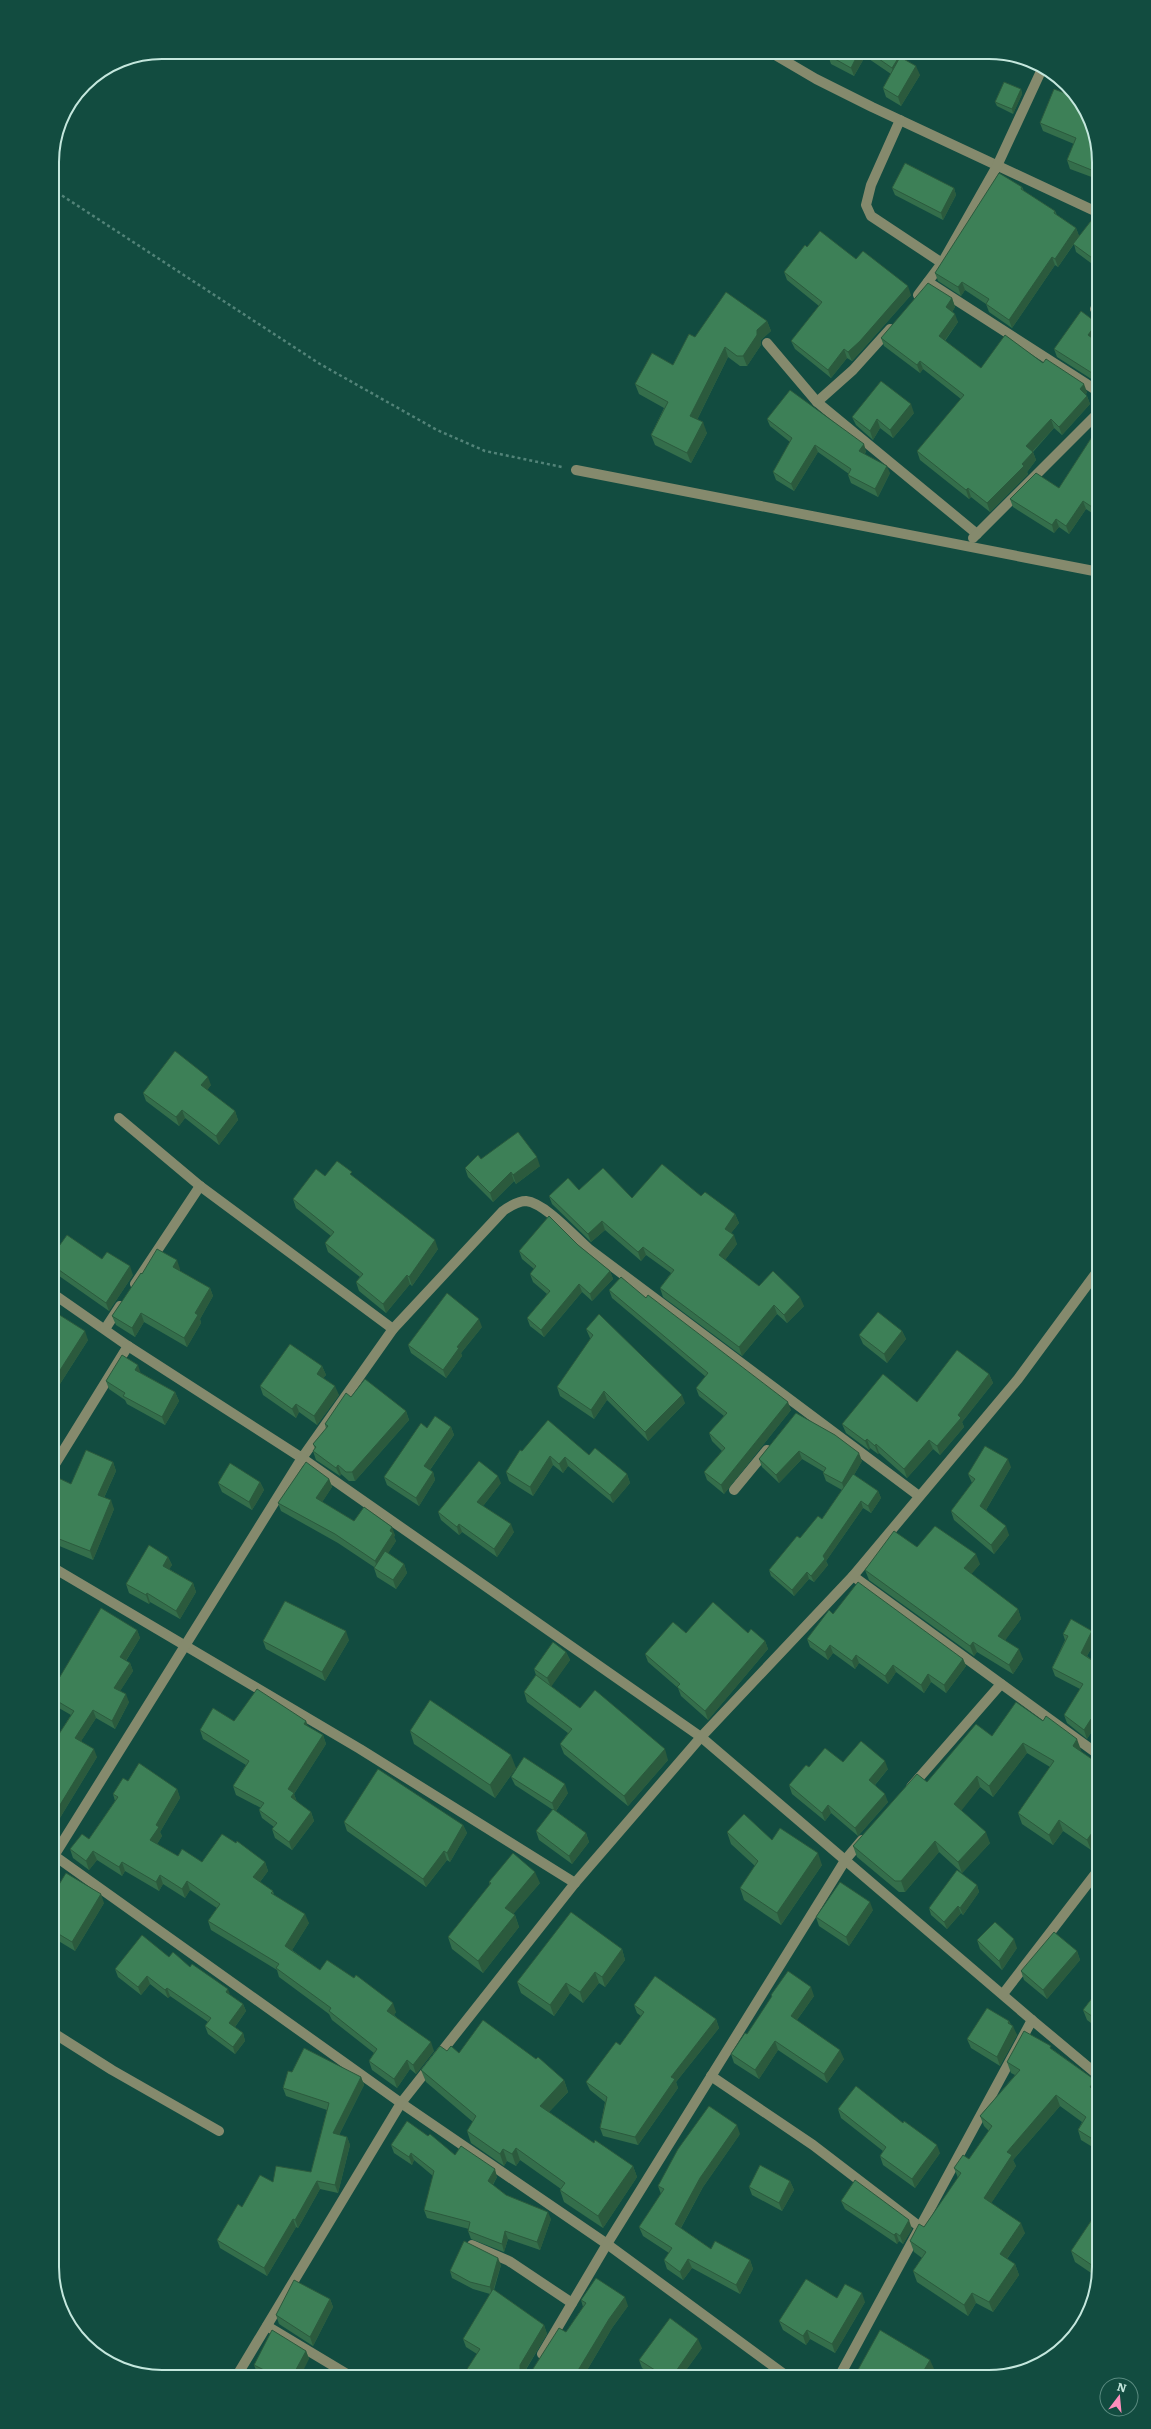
<svg xmlns="http://www.w3.org/2000/svg" width="1151" height="2429" font-family="Literata,serif">
	<style>
		.lines { fill: none; stroke-linecap: round; stroke-linejoin: round }
		.path { stroke: #528378; stroke-width: 2.5; stroke-dasharray: 3 3; stroke-linecap: butt }
		.minor { stroke: #858a6d; stroke-width: 10 }
		.wall { fill: #346e4b }
		.shaded-wall { fill: #2b5a3d }
		.building { fill: #3d8057; stroke: #2b5a3d }
		.rim { fill: none; stroke: #c4e7dd; stroke-width: 2 }
	</style>
	<rect width="100%" height="100%" fill="#124c40"/>
	<g class="lines">
		<path class="path" d="M52,189L320,364L437,430L485,451L562,467"/>
		<g class="minor">
			<path d="M770,52L816,79L872,107L1099,213"/>
			<path d="M900,120L871,185L866,205L871,216L942,263"/>
			<path d="M928,282L1099,392"/>
			<path d="M918,295L942,263L997,166L1042,69"/>
			<path d="M1095,309L1099,311"/>
			<path d="M767,343L817,402L977,534"/>
			<path d="M817,402L853,370L890,329"/>
			<path d="M576,470L1099,572"/>
			<path d="M973,538L1099,412"/>
			<path d="M119,1118L200,1186L393,1329"/>
			<path d="M135,1284L200,1186"/>
			<path d="M52,1293L128,1346L302,1458L393,1329L503,1211C510,1206 518,1201 526,1201C545,1203 575,1237 589,1249L919,1496"/>
			<path d="M105,1329L120,1306"/>
			<path d="M52,1469L128,1346"/>
			<path d="M734,1490L767,1450"/>
			<path d="M52,1567L360,1749L575,1883"/>
			<path d="M853,1576L1099,1755"/>
			<path d="M911,1787L1001,1684"/>
			<path d="M52,1854L401,2103L607,2244L788,2377"/>
			<path d="M52,1859L302,1458L701,1737L1032,2020"/>
			<path d="M1003,1994L1099,1869"/>
			<path d="M52,2032L112,2070L219,2131"/>
			<path d="M711,2076L813,2145L920,2227"/>
			<path d="M472,2245L509,2261L572,2303"/>
			<path d="M267,2326L352,2377"/>
			<path d="M542,2354L607,2244L846,1859L862,1840"/>
			<path d="M236,2377L401,2103L575,1883L701,1737L853,1576L1018,1379L1099,1269"/>
			<path d="M839,2377L1032,2020L1099,2076"/>
		</g>
	</g>
	<g class="wall">
		<path d="M830,52H911L906,60L920,75L901,106L886,97L883,88L891,74L869,59L867,53L854,76L831,64L828,55Z"/>
		<path d="M1021,89L1022,94L1013,114L997,106L995,102Z"/>
		<path d="M1070,95L1099,162V174L1097,179L1070,169L1067,160L1074,144L1043,131L1040,123Z"/>
		<path d="M1022,187L1024,191L1055,211L1057,215L1076,228L1079,236L1099,221V269L1076,252L1074,244L1058,267L1055,265L1012,328L989,312L986,304L965,290L961,296L938,281L935,273Z"/>
		<path d="M892,188H954L956,195L943,220L895,195Z"/>
		<path d="M807,247L856,259L911,295L863,349L852,361L847,358L831,378L795,349L791,341L819,306L787,280L784,272Z"/>
		<path d="M952,298L955,307L952,312L958,322L945,341L981,368L1043,363L1087,392L1086,394L1087,396L1090,404L1062,435L1054,428L1033,452L1036,460L1027,472L1028,474L990,512L971,497L969,499L920,460L917,451L961,399L923,369L920,373L884,346L881,338Z"/>
		<path d="M767,321L771,331L761,340V345L747,366H740L728,357L697,420L707,433L691,463L655,445L651,435L664,408L639,394L635,384L673,365L695,337Z"/>
		<path d="M1097,323L1099,329V333L1094,339L1096,382L1057,357L1054,349Z"/>
		<path d="M914,413L893,438L880,428L873,440L856,425L852,417Z"/>
		<path d="M767,419L866,451L865,454L890,473L878,497L851,483L848,475L849,474L818,452L794,491L776,480L773,472L790,442L770,426Z"/>
		<path d="M1099,426V509L1095,515L1086,509L1069,534L1059,527L1054,533L1013,507L1010,499L1059,488Z"/>
		<path d="M211,1085L207,1090L235,1111L238,1120L219,1145L185,1118L179,1126L146,1101L143,1093Z"/>
		<path d="M481,1159L540,1166L516,1184L514,1181L493,1202L468,1177L465,1168Z"/>
		<path d="M325,1176L354,1177L438,1249L412,1286L410,1284L386,1313L359,1291L356,1282L360,1277L328,1252L325,1243L331,1236L296,1208L293,1199Z"/>
		<path d="M579,1190L632,1198L701,1196L735,1214L739,1223L731,1233L737,1244L725,1260L759,1286L804,1306L787,1323L777,1314L742,1356L663,1297L660,1288L671,1273L646,1255L641,1261L605,1230L591,1242L552,1204L549,1196Z"/>
		<path d="M578,1245L610,1271L613,1279L592,1301L582,1292L544,1337L530,1326L527,1318L547,1294L533,1282L530,1274L534,1269L522,1259L519,1251Z"/>
		<path d="M52,1256L133,1275L109,1311L52,1271Z"/>
		<path d="M180,1269V1271L210,1288L213,1296L200,1319L201,1323L187,1347L144,1322L135,1337L116,1325L112,1316L142,1274Z"/>
		<path d="M609,1290L646,1298L791,1410L724,1494L707,1480L704,1472L722,1451L712,1441L709,1433L724,1416L699,1396L696,1388L706,1377L612,1298Z"/>
		<path d="M52,1317L88,1340L58,1387L52,1383Z"/>
		<path d="M482,1327L461,1353L462,1356L446,1378L411,1353L408,1345Z"/>
		<path d="M586,1329L685,1403L648,1441L607,1400L594,1419L560,1396L557,1387L591,1339L590,1338Z"/>
		<path d="M902,1331L906,1339L887,1363L863,1344L859,1335Z"/>
		<path d="M322,1366L326,1375L323,1378L339,1395L317,1425L299,1412L296,1418L263,1395L260,1386Z"/>
		<path d="M141,1373L175,1392L179,1401L165,1425L127,1404L125,1400L109,1389L106,1381Z"/>
		<path d="M989,1374L993,1383L962,1422L964,1427L940,1455L933,1449L907,1478L879,1453L878,1454L870,1448L869,1450L846,1433L842,1424L917,1402Z"/>
		<path d="M351,1397L406,1411L409,1420L355,1481H349L341,1474L340,1476L316,1460L313,1451L315,1449L313,1444L326,1429L325,1424Z"/>
		<path d="M796,1413L862,1461L854,1475L878,1491L881,1498L871,1513L863,1508L826,1561L828,1565L814,1582L809,1579L794,1596L771,1576L769,1570L800,1538L822,1519L842,1490L826,1481L823,1473L824,1472L802,1459L779,1483L762,1467L759,1459Z"/>
		<path d="M451,1427L454,1435L430,1470L433,1472L435,1480L419,1506L387,1485L384,1477L427,1428Z"/>
		<path d="M522,1451L589,1455L627,1474L630,1483L613,1503L568,1466L563,1473L553,1465L533,1496L509,1481L506,1472Z"/>
		<path d="M113,1462L116,1471L104,1498L114,1509L93,1560L57,1545L55,1540L52,1539V1475L71,1484Z"/>
		<path d="M1011,1467L986,1510L1009,1535L994,1554L954,1520L951,1511L972,1483L968,1474Z"/>
		<path d="M329,1479L332,1487L322,1502L354,1521L395,1535L394,1537L396,1541L388,1553L404,1564L407,1573L396,1589L377,1577L374,1568V1567L338,1543L281,1511L278,1503Z"/>
		<path d="M260,1482L264,1490L252,1510L222,1492L218,1483Z"/>
		<path d="M501,1483L483,1506L514,1532L497,1557L462,1532L459,1535L441,1520L438,1512Z"/>
		<path d="M168,1557L172,1565L169,1569L193,1583L196,1592L180,1619L150,1602L149,1604L129,1593L126,1584Z"/>
		<path d="M980,1564L971,1574L1018,1609L1021,1619L1005,1640L1023,1659L1013,1674L977,1652L974,1656L869,1580L865,1570Z"/>
		<path d="M833,1614L963,1659L966,1666L946,1693L931,1682L924,1693L896,1672L888,1684L859,1663L855,1669L833,1653L828,1660L810,1647L807,1639Z"/>
		<path d="M137,1630L140,1638L126,1661L130,1663L133,1671L120,1691L129,1702L115,1729L96,1718L81,1741L97,1757L55,1826L52,1825V1734L57,1737L71,1715L52,1704V1690Z"/>
		<path d="M686,1633H748L765,1641L768,1649L708,1720L681,1696L678,1688L648,1662L645,1654Z"/>
		<path d="M1063,1634L1096,1640L1087,1656L1099,1665V1731L1094,1728L1087,1739L1067,1723L1064,1715L1080,1689L1055,1676L1052,1668L1065,1640Z"/>
		<path d="M349,1640L325,1681L266,1649L263,1641Z"/>
		<path d="M566,1652L570,1660L551,1686L580,1708L668,1760L628,1806L564,1754L560,1744L568,1733L527,1702L524,1692L536,1675L534,1669Z"/>
		<path d="M234,1721H306L307,1726L323,1735L326,1744L294,1794L297,1802L311,1812L314,1821L292,1850L275,1838L272,1829L274,1827L262,1818L259,1810L261,1808L236,1795L233,1786L246,1765L203,1739L200,1730Z"/>
		<path d="M410,1731L516,1768L495,1798L414,1744Z"/>
		<path d="M992,1736L1081,1750L1080,1751L1099,1764V1839L1091,1850L1063,1831L1053,1845L1022,1824L1018,1813L1050,1767L1027,1753L993,1797L980,1787L961,1810L990,1843L962,1873L939,1852L905,1892H899L857,1857L853,1846L927,1782Z"/>
		<path d="M843,1762L888,1769L875,1785L888,1802L858,1836L831,1813L825,1821L792,1794L789,1785L809,1767Z"/>
		<path d="M511,1777L568,1793L556,1811L586,1833L589,1842L572,1864L539,1840L536,1831L553,1810L515,1785Z"/>
		<path d="M128,1781L177,1789L180,1798L160,1832L162,1836L157,1844L178,1856L202,1862L236,1843L265,1862L268,1871L260,1882L273,1891L274,1895L309,1923L292,1950L320,1970L396,2012L394,2015L434,2051L416,2074L410,2069L397,2088L372,2070L369,2061L374,2053L332,2020L329,2014L279,1977L277,1970L211,1930L208,1921L217,1908L190,1890L185,1898L163,1884L159,1891L125,1871L122,1876L97,1860L89,1870L73,1858L70,1849L89,1839L115,1801L113,1794Z"/>
		<path d="M344,1822L463,1825L467,1833L450,1862L447,1860L426,1887L347,1831Z"/>
		<path d="M727,1832L772,1840L822,1865L781,1925L744,1900L740,1888L755,1866L731,1844Z"/>
		<path d="M489,1882L540,1883L513,1914L515,1915L519,1927L483,1973L452,1949L448,1937L490,1885Z"/>
		<path d="M977,1885L979,1892L963,1915L961,1913L947,1929L931,1915L929,1908Z"/>
		<path d="M52,1896L104,1903L75,1951L52,1937Z"/>
		<path d="M873,1910L849,1946L819,1926L816,1917Z"/>
		<path d="M977,1940L1017,1948L1002,1970L980,1949Z"/>
		<path d="M622,1949L625,1960L605,1987L599,1983L583,2003L570,1993L554,2016L521,1993L517,1982Z"/>
		<path d="M1077,1951L1080,1960L1047,1999L1024,1980L1021,1971Z"/>
		<path d="M169,1957L190,1967L243,2004L246,2011L235,2027L243,2033L245,2041L235,2054L208,2034L205,2026L208,2022L170,1996L168,1998L150,1984L141,1995L118,1977L115,1969Z"/>
		<path d="M1099,1989V2029L1087,2020L1083,2010Z"/>
		<path d="M771,1995L814,1996L797,2020L844,2059L827,2083L778,2050L759,2079L734,2063L731,2054L747,2034L771,1998Z"/>
		<path d="M634,2005L716,2019L719,2028L676,2082L678,2088L638,2145L603,2136L600,2128L605,2102L590,2090L586,2082L620,2045L641,2016L637,2013Z"/>
		<path d="M1009,2021L1017,2035L1000,2066L971,2048L967,2039Z"/>
		<path d="M1052,2049L1095,2080L1099,2090L1098,2092L1099,2093V2151L1081,2140L1078,2130L1082,2122L1060,2106L1013,2160L1016,2166L991,2203L1025,2233L1007,2259L1015,2264L1019,2275L993,2312L976,2303L968,2316L917,2282L913,2271L922,2258L914,2252L910,2241L924,2227L958,2178L954,2168L969,2159L989,2131L984,2126L980,2116L1015,2075L1011,2073L1007,2062Z"/>
		<path d="M447,2051L459,2053L564,2080L568,2092L549,2112L594,2143L633,2166L637,2177L603,2228L564,2202L560,2190L561,2189L520,2160L516,2166L507,2161L504,2166L471,2143L467,2131L473,2122L426,2082L421,2070Z"/>
		<path d="M292,2072L361,2077L364,2085L339,2135L347,2137L350,2145L338,2193L320,2189L298,2228L296,2227L267,2276L220,2248L217,2240L242,2207L273,2182L311,2172L327,2110L286,2096L283,2088Z"/>
		<path d="M838,2109L940,2153L915,2188L883,2165L880,2156L883,2151L841,2118Z"/>
		<path d="M740,2134L703,2187L681,2228L711,2249L750,2260L753,2269L740,2294L692,2268L683,2280L667,2269L664,2260L669,2253L643,2236L639,2227L661,2194L658,2186Z"/>
		<path d="M391,2145L455,2155L497,2177L493,2185L506,2195L551,2219L540,2250L508,2239L504,2252L471,2239L468,2231L469,2229L427,2218L424,2210L433,2176L414,2160L412,2165L394,2153Z"/>
		<path d="M790,2181L794,2190L782,2211L752,2195L749,2187Z"/>
		<path d="M841,2201L912,2229L903,2244L899,2241L897,2244L845,2209Z"/>
		<path d="M1071,2251L1099,2267L1097,2277L1075,2262Z"/>
		<path d="M501,2265L494,2290L544,2325L547,2334L524,2373L525,2375L531,2372L566,2332L583,2307L581,2300L628,2306L612,2328L583,2377H462L477,2354L466,2347L463,2339L490,2294L473,2289L452,2278L450,2271Z"/>
		<path d="M837,2298L865,2302L835,2353L810,2339L806,2345L783,2330L779,2321Z"/>
		<path d="M330,2299L333,2307L313,2346L279,2324L276,2315Z"/>
		<path d="M702,2348L681,2377H655L642,2368L639,2360Z"/>
		<path d="M306,2351L309,2359L261,2375L257,2373L254,2365Z"/>
	</g>
	<g class="shaded-wall">
		<path d="M859,52L867,53L854,76L851,68Z"/>
		<path d="M902,52H911L895,76L892,68Z"/>
		<path d="M916,66L920,75L901,106L898,97Z"/>
		<path d="M1021,89L1022,94L1013,114L1012,109Z"/>
		<path d="M1096,165L1099,173L1097,179L1094,171Z"/>
		<path d="M954,188L956,195L943,220L941,213Z"/>
		<path d="M1076,228L1079,236L1058,267L1055,259Z"/>
		<path d="M1052,257L1055,265L1012,328L1009,320Z"/>
		<path d="M962,282L965,290L961,296L958,287Z"/>
		<path d="M908,286L911,295L863,349L852,361L848,352Z"/>
		<path d="M952,298L955,307L950,316L946,307Z"/>
		<path d="M955,314L958,322L942,344L939,336Z"/>
		<path d="M767,321L771,331L761,340V345L747,366L743,356L757,330Z"/>
		<path d="M1097,323L1099,329V333L1091,343L1088,335Z"/>
		<path d="M725,347L728,357L694,426L690,416Z"/>
		<path d="M844,349L847,358L831,378L828,370Z"/>
		<path d="M920,361L923,369L920,373L917,365Z"/>
		<path d="M1099,365V378L1096,382L1092,373Z"/>
		<path d="M1084,384L1087,392L1083,398L1080,389Z"/>
		<path d="M1087,396L1090,404L1062,435L1059,427Z"/>
		<path d="M911,404L914,413L893,438L890,430Z"/>
		<path d="M877,419L880,428L873,440L870,431Z"/>
		<path d="M1051,419L1054,428L1029,455L1026,446Z"/>
		<path d="M703,422L707,433L691,463L687,453Z"/>
		<path d="M864,444L866,451L862,458L859,451Z"/>
		<path d="M815,445L818,452L794,491L791,484Z"/>
		<path d="M1033,452L1036,460L1027,472L1028,474L990,512L987,503L1022,464Z"/>
		<path d="M887,466L890,473L878,497L875,489Z"/>
		<path d="M968,488L971,497L969,499L966,490Z"/>
		<path d="M1098,498L1099,501V509L1095,515L1092,507Z"/>
		<path d="M1083,501L1086,509L1069,534L1066,526Z"/>
		<path d="M1056,519L1059,527L1054,533L1052,525Z"/>
		<path d="M208,1077L211,1085L204,1094L201,1085Z"/>
		<path d="M182,1110L185,1118L179,1126L176,1117Z"/>
		<path d="M235,1111L238,1120L219,1145L216,1136Z"/>
		<path d="M537,1157L540,1166L516,1184L513,1175Z"/>
		<path d="M511,1172L514,1181L493,1202L490,1193Z"/>
		<path d="M735,1214L739,1223L728,1237L725,1229Z"/>
		<path d="M602,1221L605,1230L591,1242L588,1234Z"/>
		<path d="M734,1235L737,1244L722,1264L719,1255Z"/>
		<path d="M435,1240L438,1249L412,1286L409,1277Z"/>
		<path d="M643,1247L646,1255L641,1261L638,1252Z"/>
		<path d="M177,1260L180,1269L177,1276L173,1267Z"/>
		<path d="M130,1266L133,1275L109,1311L106,1303Z"/>
		<path d="M610,1271L613,1279L592,1301L590,1294Z"/>
		<path d="M407,1275L410,1284L386,1313L383,1304Z"/>
		<path d="M579,1284L582,1292L544,1337L541,1330Z"/>
		<path d="M210,1288L213,1296L200,1319L201,1323L187,1347L184,1338L195,1313Z"/>
		<path d="M800,1297L804,1306L787,1323L784,1315Z"/>
		<path d="M774,1305L777,1314L742,1356L739,1347Z"/>
		<path d="M141,1313L144,1322L135,1337L132,1328Z"/>
		<path d="M479,1319L482,1327L461,1353L462,1356L446,1378L443,1370L457,1347Z"/>
		<path d="M85,1331L88,1340L58,1387L55,1378Z"/>
		<path d="M902,1331L906,1339L887,1363L884,1354Z"/>
		<path d="M138,1365L141,1374L135,1370Z"/>
		<path d="M322,1366L326,1375L320,1382L317,1374Z"/>
		<path d="M989,1374L993,1383L962,1422L964,1427L940,1455L937,1446L958,1415Z"/>
		<path d="M335,1386L339,1395L317,1425L314,1416Z"/>
		<path d="M604,1391L607,1400L594,1419L591,1410Z"/>
		<path d="M175,1392L179,1401L165,1425L162,1417Z"/>
		<path d="M682,1395L685,1403L648,1441L645,1432Z"/>
		<path d="M788,1402L791,1410L724,1494L721,1485Z"/>
		<path d="M296,1404L299,1412L296,1418L292,1409Z"/>
		<path d="M406,1411L409,1420L355,1481L352,1472Z"/>
		<path d="M451,1427L454,1435L427,1474L424,1466Z"/>
		<path d="M867,1439L870,1448L869,1450L865,1441Z"/>
		<path d="M929,1440L933,1449L907,1478L904,1469Z"/>
		<path d="M876,1444L879,1453L878,1454L875,1446Z"/>
		<path d="M799,1451L802,1459L779,1483L776,1475Z"/>
		<path d="M859,1453L862,1461L845,1491L842,1483Z"/>
		<path d="M550,1456L553,1465L533,1496L530,1487Z"/>
		<path d="M565,1457L568,1466L563,1473L559,1464Z"/>
		<path d="M1008,1459L1011,1467L983,1515L980,1506Z"/>
		<path d="M113,1462L116,1471L101,1504L98,1495Z"/>
		<path d="M338,1465L341,1474L340,1476L336,1468Z"/>
		<path d="M433,1472L435,1480L419,1506L416,1498Z"/>
		<path d="M627,1474L630,1483L613,1503L610,1495Z"/>
		<path d="M498,1476L501,1483L480,1510L477,1502Z"/>
		<path d="M329,1479L332,1487L319,1507L316,1498Z"/>
		<path d="M260,1482L264,1490L252,1510L249,1502Z"/>
		<path d="M878,1491L881,1498L871,1513L868,1506Z"/>
		<path d="M111,1500L114,1509L93,1560L90,1551Z"/>
		<path d="M861,1501L863,1508L826,1561L828,1565L814,1582L811,1576L823,1556Z"/>
		<path d="M459,1524L462,1532L459,1535L457,1527Z"/>
		<path d="M511,1524L514,1532L497,1557L494,1549Z"/>
		<path d="M1006,1526L1009,1535L994,1554L991,1545Z"/>
		<path d="M392,1527L395,1535L394,1537L396,1541L378,1569L375,1561Z"/>
		<path d="M976,1554L980,1564L968,1578L964,1568Z"/>
		<path d="M168,1557L172,1565L166,1574L163,1566Z"/>
		<path d="M404,1564L407,1573L396,1589L393,1580Z"/>
		<path d="M807,1572L809,1579L794,1596L792,1590Z"/>
		<path d="M193,1583L196,1592L180,1619L176,1611Z"/>
		<path d="M147,1593L150,1602L149,1604L146,1595Z"/>
		<path d="M1018,1609L1021,1619L1001,1646L998,1636Z"/>
		<path d="M137,1630L140,1638L123,1665L120,1657Z"/>
		<path d="M346,1631L349,1640L325,1681L322,1672Z"/>
		<path d="M1092,1631L1096,1640L1084,1661L1081,1653Z"/>
		<path d="M765,1641L768,1649L708,1720L705,1711Z"/>
		<path d="M973,1642L977,1652L974,1656L970,1646Z"/>
		<path d="M830,1645L833,1653L828,1660L825,1652Z"/>
		<path d="M1019,1649L1023,1659L1013,1674L1009,1665Z"/>
		<path d="M566,1652L570,1660L551,1687L547,1678Z"/>
		<path d="M856,1655L859,1663L855,1669L852,1661Z"/>
		<path d="M963,1659L966,1666L946,1693L944,1685Z"/>
		<path d="M130,1663L133,1671L117,1696L114,1688Z"/>
		<path d="M893,1665L896,1672L888,1684L885,1676Z"/>
		<path d="M928,1674L931,1682L924,1693L921,1685Z"/>
		<path d="M126,1694L129,1702L115,1729L112,1721Z"/>
		<path d="M93,1710L96,1718L78,1746L75,1738Z"/>
		<path d="M1091,1719L1094,1728L1087,1739L1084,1730Z"/>
		<path d="M306,1721L309,1729L304,1724Z"/>
		<path d="M323,1735L326,1744L294,1794L297,1802L294,1806L288,1789Z"/>
		<path d="M1077,1739L1081,1750L1077,1756L1073,1746Z"/>
		<path d="M1023,1743L1027,1753L993,1797L989,1786Z"/>
		<path d="M94,1749L97,1757L55,1826L52,1818Z"/>
		<path d="M665,1749L668,1760L628,1806L624,1796Z"/>
		<path d="M511,1755L516,1768L495,1798L490,1785Z"/>
		<path d="M885,1761L888,1769L872,1788L869,1780Z"/>
		<path d="M977,1776L980,1787L958,1815L954,1804Z"/>
		<path d="M565,1784L568,1793L555,1812L552,1803Z"/>
		<path d="M177,1789L180,1798L160,1832L162,1836L154,1849L150,1840L156,1825Z"/>
		<path d="M885,1794L888,1802L858,1836L855,1828Z"/>
		<path d="M828,1805L831,1813L825,1821L822,1813Z"/>
		<path d="M311,1812L314,1821L292,1850L289,1842Z"/>
		<path d="M1059,1820L1063,1831L1053,1845L1049,1835Z"/>
		<path d="M1099,1823V1839L1091,1850L1087,1840Z"/>
		<path d="M463,1825L467,1833L450,1862L447,1853Z"/>
		<path d="M986,1832L990,1843L962,1873L958,1862Z"/>
		<path d="M586,1833L589,1842L572,1864L569,1856Z"/>
		<path d="M935,1841L939,1852L905,1892L901,1881Z"/>
		<path d="M93,1851L97,1860L89,1870L86,1861Z"/>
		<path d="M444,1851L447,1860L426,1887L423,1879Z"/>
		<path d="M818,1853L822,1865L781,1925L777,1913Z"/>
		<path d="M122,1862L125,1871L122,1876L119,1867Z"/>
		<path d="M265,1862L268,1871L257,1886L253,1877Z"/>
		<path d="M535,1872L540,1883L509,1919L505,1908Z"/>
		<path d="M160,1875L163,1884L159,1891L156,1882Z"/>
		<path d="M187,1881L190,1890L185,1898L182,1889Z"/>
		<path d="M977,1885L979,1892L963,1915L960,1908Z"/>
		<path d="M101,1894L104,1903L75,1951L72,1942Z"/>
		<path d="M870,1902L873,1910L849,1946L846,1937Z"/>
		<path d="M958,1906L961,1913L947,1929L944,1922Z"/>
		<path d="M305,1914L309,1923L289,1955L285,1946Z"/>
		<path d="M515,1915L519,1927L483,1973L478,1961Z"/>
		<path d="M1014,1939L1017,1948L1002,1970L999,1961Z"/>
		<path d="M622,1949L625,1960L605,1987L602,1977Z"/>
		<path d="M1077,1951L1080,1960L1047,1999L1043,1990Z"/>
		<path d="M595,1972L599,1983L583,2003L580,1992Z"/>
		<path d="M147,1976L150,1984L141,1995L138,1987Z"/>
		<path d="M566,1983L570,1993L554,2016L550,2005Z"/>
		<path d="M811,1987L814,1996L794,2024L791,2016Z"/>
		<path d="M167,1988L170,1996L168,1998L165,1990Z"/>
		<path d="M228,1989L231,1997L226,1992Z"/>
		<path d="M393,2003L396,2012L391,2020L387,2011Z"/>
		<path d="M243,2004L246,2011L232,2031L229,2023Z"/>
		<path d="M716,2019L719,2028L676,2082L678,2088L638,2145L635,2137L671,2077Z"/>
		<path d="M1009,2021L1012,2030L1013,2026L1017,2035L1000,2066L997,2057Z"/>
		<path d="M243,2033L245,2041L235,2054L233,2047Z"/>
		<path d="M775,2041L778,2050L759,2079L755,2070Z"/>
		<path d="M431,2042L434,2051L416,2074L413,2065Z"/>
		<path d="M840,2050L844,2059L827,2083L824,2074Z"/>
		<path d="M407,2060L410,2069L397,2088L394,2079Z"/>
		<path d="M361,2077L364,2085L336,2141L333,2133Z"/>
		<path d="M564,2080L568,2092L544,2117L540,2106Z"/>
		<path d="M1095,2080L1099,2091L1094,2098L1090,2087Z"/>
		<path d="M1056,2095L1060,2106L1013,2160L1016,2166L988,2208L984,2198L1007,2152Z"/>
		<path d="M737,2125L740,2134L703,2187L678,2233L675,2224L700,2178Z"/>
		<path d="M347,2137L350,2145L338,2193L335,2185Z"/>
		<path d="M937,2145L940,2153L915,2188L912,2179Z"/>
		<path d="M516,2148L520,2160L516,2166L512,2154Z"/>
		<path d="M503,2149L507,2161L504,2166L500,2154Z"/>
		<path d="M411,2153L414,2160L412,2165L409,2157Z"/>
		<path d="M633,2166L637,2177L603,2228L598,2216Z"/>
		<path d="M495,2169L497,2177L490,2189L488,2181Z"/>
		<path d="M317,2181L320,2189L298,2228L295,2220Z"/>
		<path d="M790,2181L794,2190L782,2211L779,2203Z"/>
		<path d="M548,2212L551,2219L540,2250L537,2242Z"/>
		<path d="M293,2219L296,2227L267,2276L264,2268Z"/>
		<path d="M909,2220L912,2229L903,2244L900,2236Z"/>
		<path d="M1021,2223L1025,2233L1003,2264L1000,2254Z"/>
		<path d="M505,2231L508,2239L504,2252L502,2244Z"/>
		<path d="M896,2233L899,2241L897,2244L894,2235Z"/>
		<path d="M498,2258L501,2265L492,2294L490,2287Z"/>
		<path d="M688,2259L692,2268L683,2280L680,2272Z"/>
		<path d="M750,2260L753,2269L740,2294L736,2285Z"/>
		<path d="M1015,2264L1019,2275L993,2312L989,2302Z"/>
		<path d="M862,2293L865,2302L835,2353L832,2344Z"/>
		<path d="M972,2293L976,2303L968,2316L964,2305Z"/>
		<path d="M625,2297L628,2306L612,2328L583,2377H574L609,2319Z"/>
		<path d="M330,2299L333,2307L313,2346L310,2337Z"/>
		<path d="M544,2325L547,2334L523,2374L520,2371V2365Z"/>
		<path d="M807,2330L810,2339L806,2345L803,2336Z"/>
		<path d="M698,2339L702,2348L681,2377H672Z"/>
		<path d="M306,2351L309,2359L300,2377H292Z"/>
		<path d="M930,2360L935,2371L931,2377H920Z"/>
	</g>
	<g class="building">
		<path d="M830,52H859L851,68L828,55Z"/>
		<path d="M869,52H902L892,68Z"/>
		<path d="M900,57L916,66L898,97L883,88Z"/>
		<path d="M1004,82L1021,89L1012,109L995,102Z"/>
		<path d="M1054,89L1070,95L1093,127L1099,162V167L1096,165L1094,171L1067,160L1076,138L1040,123Z"/>
		<path d="M905,163L954,188L941,213L892,188Z"/>
		<path d="M999,173L1022,187L1021,189L1055,211L1054,213L1076,228L1055,259L1052,257L1009,320L986,304L989,299L962,282L958,287L935,273Z"/>
		<path d="M1094,217L1099,221V263L1073,244Z"/>
		<path d="M820,231L856,259L863,251L908,286L860,341L848,352L844,349L828,370L791,341L822,302L784,272L805,245L807,247Z"/>
		<path d="M928,283L952,298L946,307L955,314L939,336L981,368L1005,335L1043,363L1046,359L1084,384L1080,389L1087,396L1059,427L1051,419L1026,446L1033,452L1022,464L1024,466L987,503L968,488L966,490L917,451L964,395L920,361L917,365L881,338Z"/>
		<path d="M726,292L767,321L757,330V335L743,356H737L725,347L690,416L703,422L687,453L651,435L668,402L635,384L652,353L673,365L689,334L695,337Z"/>
		<path d="M1081,311L1097,323L1088,335L1099,343V365L1092,373L1054,349Z"/>
		<path d="M881,381L911,404L890,430L877,419L870,431L852,417Z"/>
		<path d="M790,390L864,444L859,451L887,466L875,489L848,475L851,469L815,445L791,484L773,472L792,438L767,419Z"/>
		<path d="M1099,426V499L1098,498L1092,507L1083,501L1066,526L1056,519L1052,525L1010,499L1036,473L1059,488Z"/>
		<path d="M175,1051L208,1077L201,1085L235,1111L216,1136L182,1110L176,1117L143,1093Z"/>
		<path d="M518,1132L537,1157L513,1175L511,1172L490,1193L465,1168L478,1155L481,1159Z"/>
		<path d="M337,1161L352,1172L350,1174L435,1240L409,1277L407,1275L383,1304L356,1282L363,1274L325,1243L334,1232L293,1199L316,1169L325,1176Z"/>
		<path d="M662,1164L701,1196L705,1192L735,1214L725,1229L734,1235L719,1255L759,1286L773,1271L800,1297L784,1315L774,1305L739,1347L660,1288L674,1270L643,1247L638,1252L602,1221L588,1234L549,1196L568,1178L579,1190L603,1168L632,1198Z"/>
		<path d="M549,1216L578,1245L610,1271L590,1294L579,1284L541,1330L527,1318L550,1291L530,1274L536,1266L519,1251Z"/>
		<path d="M67,1235L102,1259L107,1252L130,1266L106,1303L52,1265V1256Z"/>
		<path d="M157,1249L177,1260L173,1267L210,1288L195,1313L198,1315L184,1338L141,1313L132,1328L112,1316L141,1273L142,1274Z"/>
		<path d="M621,1277L646,1298L648,1295L788,1402L721,1485L704,1472L725,1448L709,1433L727,1413L696,1388L708,1373L609,1290Z"/>
		<path d="M447,1293L479,1319L457,1347L459,1348L443,1370L408,1345Z"/>
		<path d="M878,1312L902,1331L884,1354L859,1335Z"/>
		<path d="M58,1314L85,1331L55,1378L52,1376V1317L55,1319Z"/>
		<path d="M599,1314L682,1395L645,1432L604,1391L591,1410L557,1387L593,1335L586,1329Z"/>
		<path d="M290,1344L322,1366L317,1374L335,1386L314,1416L296,1404L292,1409L260,1386Z"/>
		<path d="M957,1350L989,1374L958,1415L961,1418L937,1446L929,1440L904,1469L876,1444L875,1446L867,1439L865,1441L842,1424L883,1374L917,1402Z"/>
		<path d="M122,1355L138,1365L135,1370L175,1392L162,1417L123,1396L125,1393L106,1381Z"/>
		<path d="M365,1379L406,1411L352,1472H346L338,1465L336,1468L313,1451L316,1447L313,1444L328,1426L325,1424L346,1393L351,1397Z"/>
		<path d="M796,1413L835,1435L859,1453L842,1483L823,1473L826,1468L799,1451L776,1475L759,1459Z"/>
		<path d="M435,1416L451,1427L424,1466L433,1472L416,1498L384,1477L421,1423L427,1428Z"/>
		<path d="M548,1420L589,1455L595,1448L627,1474L610,1495L565,1457L559,1464L550,1456L530,1487L506,1472L520,1450L522,1451Z"/>
		<path d="M985,1446L1008,1459L980,1506L1006,1526L991,1545L951,1511L975,1479L968,1474Z"/>
		<path d="M86,1450L113,1462L98,1495L111,1500L90,1551L54,1537L55,1533L52,1531V1475L71,1484Z"/>
		<path d="M479,1461L498,1476L477,1502L511,1524L494,1549L459,1524L457,1527L438,1512Z"/>
		<path d="M306,1462L329,1479L316,1498L354,1521L364,1507L392,1527L390,1531L393,1533L375,1561L335,1534L278,1503Z"/>
		<path d="M230,1463L260,1482L249,1502L218,1483Z"/>
		<path d="M853,1474L878,1491L868,1506L861,1501L823,1556L825,1559L811,1576L807,1572L792,1590L769,1570L797,1536L800,1538L818,1516L822,1519Z"/>
		<path d="M935,1526L976,1554L964,1568L1018,1609L998,1636L1019,1649L1009,1665L973,1642L970,1646L865,1570L894,1531L917,1547Z"/>
		<path d="M149,1545L168,1557L163,1566L193,1583L176,1611L147,1593L146,1595L126,1584Z"/>
		<path d="M385,1551L404,1564L393,1580L374,1568Z"/>
		<path d="M858,1582L963,1659L944,1685L928,1674L921,1685L893,1665L885,1676L856,1655L852,1661L830,1645L825,1652L807,1639L829,1610L833,1614Z"/>
		<path d="M285,1601L346,1631L322,1672L263,1641Z"/>
		<path d="M713,1602L748,1633L751,1629L765,1641L705,1711L677,1687L680,1684L645,1654L673,1622L686,1633Z"/>
		<path d="M101,1608L137,1630L120,1657L130,1663L114,1688L126,1694L112,1721L93,1710L75,1738L94,1749L52,1818V1734L57,1737L74,1711L52,1698V1690Z"/>
		<path d="M1071,1619L1092,1631L1081,1653L1099,1665V1724L1091,1719L1084,1730L1064,1715L1083,1684L1052,1668L1068,1636L1063,1634Z"/>
		<path d="M553,1642L566,1652L547,1678L534,1669Z"/>
		<path d="M536,1675L580,1708L595,1690L665,1749L624,1796L560,1744L572,1729L524,1692Z"/>
		<path d="M257,1689L306,1721L304,1724L323,1735L288,1789L294,1793L291,1797L311,1812L289,1842L272,1829L277,1823L259,1810L264,1803L233,1786L249,1761L200,1730L213,1708L234,1721Z"/>
		<path d="M430,1700L511,1755L490,1785L410,1731Z"/>
		<path d="M1016,1702L1043,1721L1046,1716L1077,1739L1073,1746L1099,1764V1823L1087,1840L1059,1820L1049,1835L1018,1813L1054,1761L1023,1743L989,1786L977,1776L954,1804L986,1832L958,1862L935,1841L901,1881H895L853,1846L917,1774L927,1782L976,1724L992,1736Z"/>
		<path d="M861,1741L885,1761L869,1780L885,1794L855,1828L828,1805L822,1813L789,1785L806,1765L809,1767L825,1748L843,1762Z"/>
		<path d="M524,1757L565,1784L552,1803L511,1777Z"/>
		<path d="M139,1763L177,1789L156,1825L159,1827L150,1840L178,1856L182,1849L202,1862L222,1834L236,1843L237,1841L265,1862L253,1877L273,1891L271,1893L305,1914L285,1946L320,1970L327,1960L354,1978L356,1975L393,2003L387,2011L431,2042L413,2065L407,2060L394,2079L369,2061L377,2049L329,2011L331,2008L276,1968L279,1964L208,1921L220,1904L187,1881L182,1889L160,1875L156,1882L122,1862L119,1867L93,1851L86,1861L70,1849L82,1834L89,1839L118,1797L113,1794L123,1778L128,1781Z"/>
		<path d="M378,1769L463,1825L447,1853L444,1851L423,1879L344,1822Z"/>
		<path d="M553,1809L586,1833L569,1856L536,1831Z"/>
		<path d="M744,1814L772,1840L780,1828L818,1853L777,1913L740,1888L758,1861L727,1832Z"/>
		<path d="M513,1853L535,1872L505,1908L515,1915L478,1961L448,1937L491,1883L489,1882Z"/>
		<path d="M957,1870L977,1885L960,1908L958,1906L944,1922L929,1908Z"/>
		<path d="M66,1873L101,1894L72,1942L52,1930V1896Z"/>
		<path d="M840,1882L870,1902L846,1937L816,1917Z"/>
		<path d="M571,1912L622,1949L602,1977L595,1972L580,1992L566,1983L550,2005L517,1982Z"/>
		<path d="M995,1922L1014,1939L999,1961L977,1940Z"/>
		<path d="M1054,1932L1077,1951L1043,1990L1021,1971Z"/>
		<path d="M142,1935L169,1957L173,1952L190,1967L192,1964L228,1989L226,1992L243,2004L229,2023L243,2033L233,2047L205,2026L211,2018L167,1988L165,1990L147,1976L138,1987L115,1969Z"/>
		<path d="M788,1971L811,1987L791,2016L840,2050L824,2074L775,2041L755,2070L731,2054L745,2033L747,2034L772,1996L771,1995Z"/>
		<path d="M655,1976L716,2019L671,2077L675,2079L635,2137L600,2128L607,2097L586,2082L616,2042L620,2045L644,2012L634,2005Z"/>
		<path d="M1099,1989V2021L1083,2010Z"/>
		<path d="M987,2008L1009,2021L1008,2023L1013,2026L997,2057L967,2039Z"/>
		<path d="M483,2020L536,2059L538,2057L564,2080L540,2106L594,2143L595,2140L633,2166L598,2216L560,2190L565,2183L516,2148L512,2154L503,2149L500,2154L467,2131L476,2116L421,2070L440,2046L447,2051L451,2046L459,2053Z"/>
		<path d="M1024,2031L1051,2046L1050,2048L1095,2080L1090,2087L1099,2093V2143L1078,2130L1086,2117L1056,2095L1007,2152L1012,2155L984,2198L1021,2223L1000,2254L1015,2264L989,2302L972,2293L964,2305L913,2271L926,2252L910,2241L919,2224L924,2227L961,2173L954,2168L963,2155L969,2159L992,2126L980,2116L1020,2070L1007,2062Z"/>
		<path d="M304,2048L361,2077L333,2133L347,2137L335,2185L317,2181L295,2220L293,2219L264,2268L217,2240L238,2204L242,2207L260,2175L273,2182L276,2166L311,2172L329,2103L283,2088L288,2071L292,2072Z"/>
		<path d="M856,2086L903,2123L904,2121L937,2145L912,2179L880,2156L886,2147L838,2109Z"/>
		<path d="M709,2106L737,2125L700,2178L675,2224L711,2249L715,2241L750,2260L736,2285L688,2259L680,2272L664,2260L672,2248L639,2227L664,2189L658,2186L678,2149Z"/>
		<path d="M407,2121L428,2136L430,2134L455,2155L461,2146L495,2169L488,2181L506,2195L548,2212L537,2242L505,2231L502,2244L468,2231L470,2222L424,2210L434,2171L411,2153L409,2157L391,2145Z"/>
		<path d="M760,2165L790,2181L779,2203L749,2187Z"/>
		<path d="M855,2180L909,2220L900,2236L896,2233L894,2235L841,2201Z"/>
		<path d="M1099,2209V2270L1071,2251Z"/>
		<path d="M464,2241L498,2258L490,2287L470,2282L450,2271Z"/>
		<path d="M596,2278L625,2297L609,2319L574,2377H462L480,2349L463,2339L493,2289L544,2325L520,2365V2371L525,2375L531,2372L559,2328L566,2332L586,2303L581,2300Z"/>
		<path d="M806,2279L837,2298L845,2284L862,2293L832,2344L807,2330L803,2336L779,2321Z"/>
		<path d="M294,2280L330,2299L310,2337L276,2315Z"/>
		<path d="M670,2318L698,2339L672,2377H666L639,2360Z"/>
		<path d="M272,2330L306,2351L292,2377H260L264,2370L254,2365Z"/>
		<path d="M880,2330L930,2360L920,2377H854Z"/>
	</g>
	<path d="M0 0H1151V2429H0ZM162 59H989A103 103 0 0 1 1092 162V2267A103 103 0 0 1 989 2370H162A103 103 0 0 1 59 2267V162A103 103 0 0 1 162 59Z" fill="#124c40" fill-rule="evenodd"/>
	<path class="rim" d="M162 59H989A103 103 0 0 1 1092 162V2267A103 103 0 0 1 989 2370H162A103 103 0 0 1 59 2267V162A103 103 0 0 1 162 59Z"/>
	<g transform="translate(1119 2397) rotate(16)"><circle r="19" fill="#124c40" stroke="#598a7f"/>
	<path d="M0-3L7 15L0 10L-7 15Z" fill="#fe8ebc"/>
	<text y="-6" font-size="11" font-weight="bold" text-anchor="middle" fill="#c4e7dd">N</text>
	</g>
</svg>
